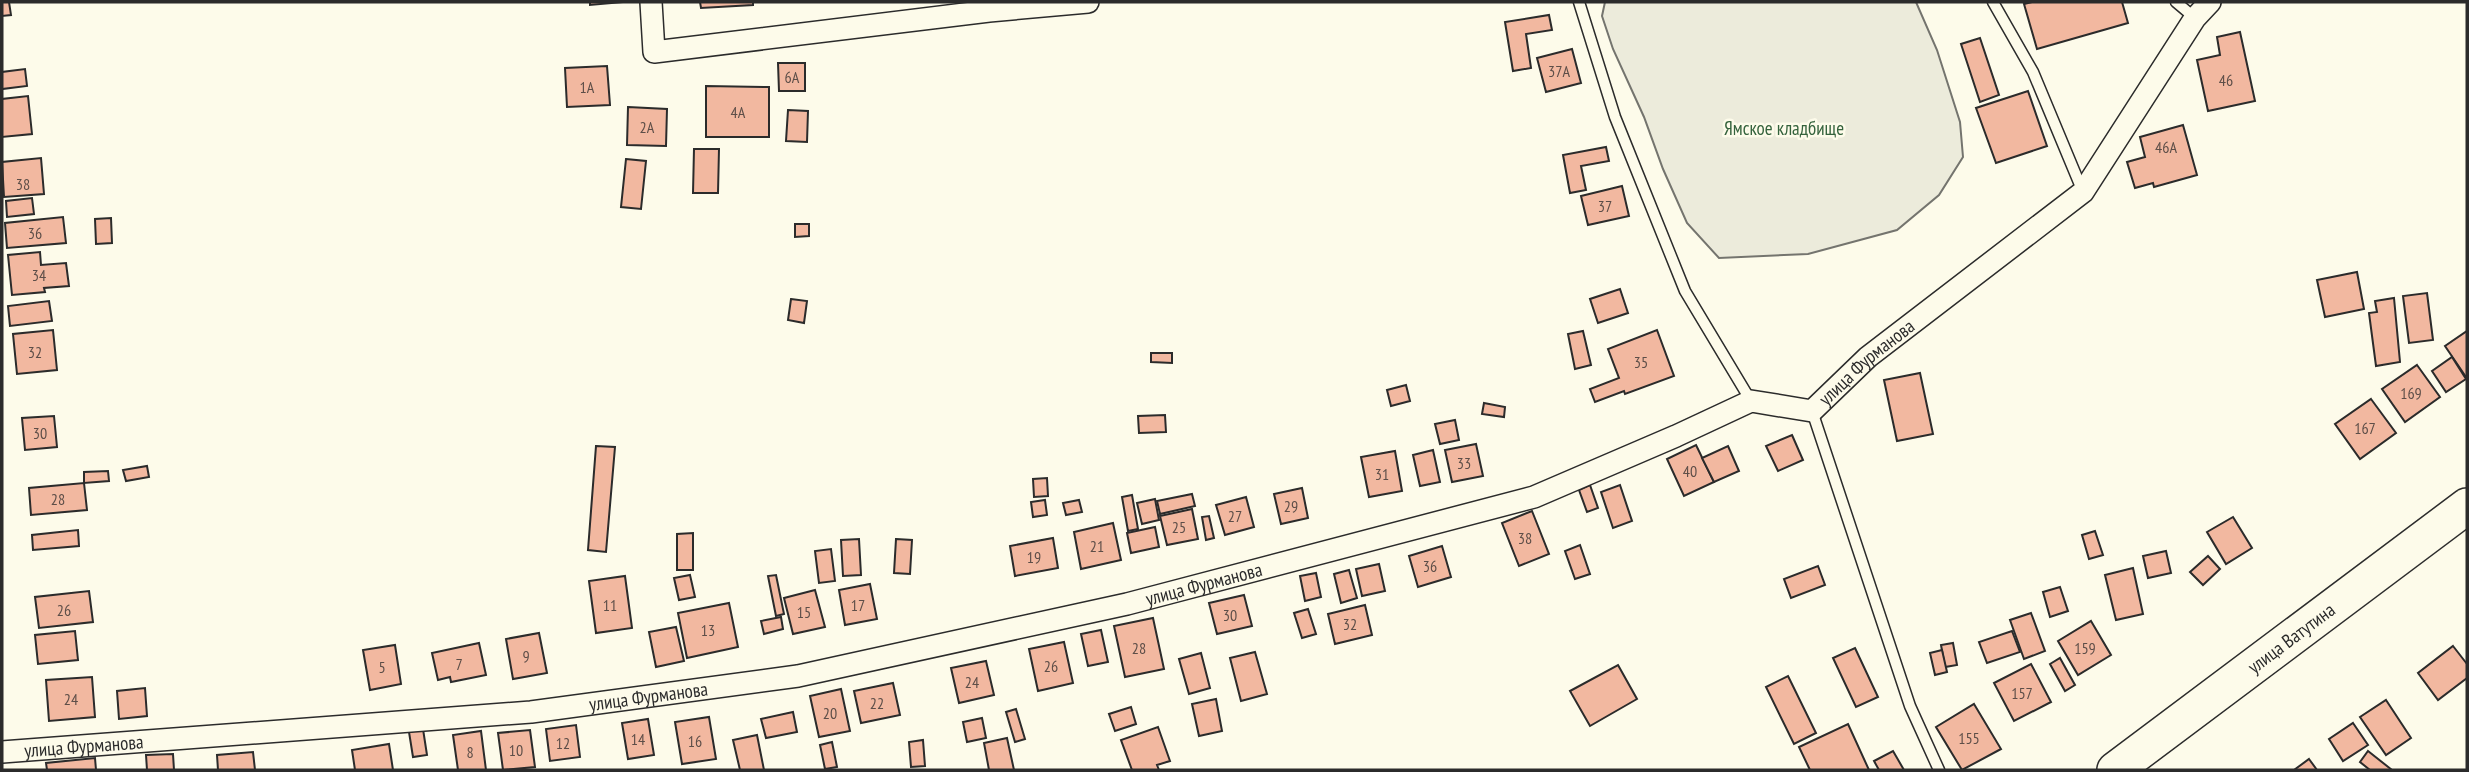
<svg xmlns="http://www.w3.org/2000/svg" width="2469" height="772" font-family="'PT Sans Narrow',sans-serif">
	<style>
		.green { fill: #ecebdb; stroke: #74746e; stroke-width: 2 }
		.building { fill: #f2b8a0; stroke: #2b2b2b; stroke-width: 2 }
		.lines { fill: none; stroke-linecap: round; stroke-linejoin: round }
		.lane-casing { stroke: #2b2b2b; stroke-width: 13 }
		.street-casing { stroke: #2b2b2b; stroke-width: 24 }
		.primary-casing { stroke: #2b2b2b; stroke-width: 38 }
		.lane { stroke: #fdfbea; stroke-width: 10 }
		.street { stroke: #fdfbea; stroke-width: 21 }
		.primary { stroke: #fdfbea; stroke-width: 35 }
		.labels { text-anchor: middle; stroke-width: 5; stroke-linejoin: round; paint-order: stroke }
		.number-label { font-size: 16px; fill: #5d4e48 }
		.park-label { font-size: 19px; fill: #34623c; stroke: #fdfbea }
		.street-label { font-size: 19px; fill: #2b2b2b; stroke: #fdfbea }
	</style>
	<rect width="100%" height="100%" fill="#fdfbea"/>
	<path class="green" d="M1605,2H1916L1937,50L1960,122L1963,157L1939,195L1897,230L1808,254L1719,258L1687,223L1663,169L1644,117L1613,49L1602,16Z"/>
	<g class="building">
		<path d="M2,2H9L11,15L2,16Z"/>
		<path d="M590,2H623L590,5Z"/>
		<path d="M700,2H753V5L701,8Z"/>
		<path d="M2032,2H2122L2128,23L2037,49L2024,4Z"/>
		<path d="M1549,15L1552,30L1526,34L1531,68L1513,71L1505,22Z"/>
		<path d="M2240,32L2255,101L2208,111L2197,60L2220,55L2217,37Z"/>
		<path d="M1980,38L1999,95L1980,102L1961,44Z"/>
		<path d="M1572,49L1581,83L1546,92L1537,58Z"/>
		<path d="M778,63H805V91H779Z"/>
		<path d="M607,66L610,105L567,107L565,68Z"/>
		<path d="M25,69L27,86L2,89V72Z"/>
		<path d="M706,86L769,87V137H706Z"/>
		<path d="M2028,91L2047,146L1996,163L1976,108Z"/>
		<path d="M28,96L32,134L2,137V99Z"/>
		<path d="M628,107L667,109L666,146L627,145Z"/>
		<path d="M788,110L808,111L807,142L786,141Z"/>
		<path d="M2183,125L2197,175L2154,187L2153,183L2135,188L2127,162L2145,157L2140,137Z"/>
		<path d="M1606,147L1609,161L1581,166L1586,190L1570,193L1563,155Z"/>
		<path d="M694,149H719L718,193H693Z"/>
		<path d="M41,158L44,194L4,197L2,162Z"/>
		<path d="M626,159L646,161L641,209L621,207Z"/>
		<path d="M1622,186L1629,216L1588,225L1581,196Z"/>
		<path d="M32,198L34,214L7,217L6,201Z"/>
		<path d="M63,217L66,243L7,248L5,223Z"/>
		<path d="M111,218L112,243L96,244L95,219Z"/>
		<path d="M795,224H809V236L795,237Z"/>
		<path d="M40,252L41,265L66,263L69,286L44,288L45,292L12,295L8,255Z"/>
		<path d="M2357,272L2364,309L2325,317L2317,280Z"/>
		<path d="M1620,289L1628,313L1598,323L1590,299Z"/>
		<path d="M2427,293L2433,340L2409,343L2403,296Z"/>
		<path d="M2394,298L2400,362L2376,366L2369,313L2377,312L2375,301Z"/>
		<path d="M791,299L807,301L804,323L788,320Z"/>
		<path d="M49,301L52,321L10,326L8,306Z"/>
		<path d="M53,330L57,370L17,374L13,334Z"/>
		<path d="M1657,330L1674,376L1625,394L1624,391L1595,402L1590,389L1619,378L1608,349Z"/>
		<path d="M1583,331L1591,365L1575,369L1568,334Z"/>
		<path d="M2467,331V376L2466,377L2445,346Z"/>
		<path d="M1151,353H1172V363L1151,362Z"/>
		<path d="M2452,357L2466,379L2446,392L2432,371Z"/>
		<path d="M2417,365L2440,397L2405,422L2382,389Z"/>
		<path d="M1920,373L1933,434L1897,441L1884,380Z"/>
		<path d="M1406,385L1410,401L1391,406L1387,390Z"/>
		<path d="M2371,399L2396,433L2360,459L2335,424Z"/>
		<path d="M1484,403L1505,407L1504,417L1482,414Z"/>
		<path d="M1165,415L1166,432L1139,433L1138,416Z"/>
		<path d="M54,416L57,447L25,450L22,418Z"/>
		<path d="M1455,420L1459,440L1440,444L1435,424Z"/>
		<path d="M1792,435L1803,460L1778,471L1766,446Z"/>
		<path d="M1476,444L1483,476L1452,482L1445,450Z"/>
		<path d="M1696,445L1714,482L1684,496L1667,459Z"/>
		<path d="M596,446L615,447L606,552L588,550Z"/>
		<path d="M1728,446L1739,471L1714,482L1702,458Z"/>
		<path d="M1433,450L1440,482L1420,486L1413,455Z"/>
		<path d="M1395,451L1402,491L1369,497L1361,457Z"/>
		<path d="M147,466L149,477L126,481L123,470Z"/>
		<path d="M108,471L109,481L84,483V472Z"/>
		<path d="M1047,478L1048,496L1034,497L1033,479Z"/>
		<path d="M84,483L87,510L31,515L29,488Z"/>
		<path d="M1590,485L1598,508L1587,512L1579,490Z"/>
		<path d="M1620,485L1632,521L1613,528L1601,492Z"/>
		<path d="M1302,488L1308,518L1281,524L1274,494Z"/>
		<path d="M1192,494L1195,506L1160,514L1157,501Z"/>
		<path d="M1132,495L1138,529L1128,531L1122,497Z"/>
		<path d="M1246,497L1254,527L1225,535L1216,505Z"/>
		<path d="M1155,499L1159,520L1142,524L1137,503Z"/>
		<path d="M1045,500L1047,515L1033,517L1031,502Z"/>
		<path d="M1079,500L1082,512L1066,515L1063,503Z"/>
		<path d="M1192,509L1198,539L1167,545L1160,516Z"/>
		<path d="M1532,511L1549,554L1519,566L1502,523Z"/>
		<path d="M1209,516L1214,538L1206,540L1202,517Z"/>
		<path d="M2233,517L2252,548L2226,564L2207,532Z"/>
		<path d="M1113,523L1121,560L1081,569L1074,532Z"/>
		<path d="M1155,527L1159,547L1131,553L1127,533Z"/>
		<path d="M78,530L79,546L33,550L32,535Z"/>
		<path d="M2095,531L2103,555L2089,559L2082,535Z"/>
		<path d="M693,533V570H677V534Z"/>
		<path d="M1053,538L1058,568L1015,576L1010,546Z"/>
		<path d="M859,539L861,575L843,576L841,540Z"/>
		<path d="M896,539L912,540L910,574L894,573Z"/>
		<path d="M1580,545L1590,574L1575,579L1565,551Z"/>
		<path d="M1442,546L1451,577L1418,587L1409,556Z"/>
		<path d="M831,549L835,581L819,583L815,551Z"/>
		<path d="M2166,551L2171,573L2148,578L2143,556Z"/>
		<path d="M2208,556L2220,569L2203,585L2190,572Z"/>
		<path d="M1379,564L1385,591L1362,596L1356,569Z"/>
		<path d="M1818,566L1825,585L1791,598L1784,579Z"/>
		<path d="M2133,568L2143,614L2116,620L2105,575Z"/>
		<path d="M1349,570L1357,598L1341,603L1334,574Z"/>
		<path d="M1316,573L1321,597L1305,601L1300,576Z"/>
		<path d="M690,575L695,597L679,600L674,578Z"/>
		<path d="M776,575L784,614L776,616L768,576Z"/>
		<path d="M625,576L632,628L596,633L589,581Z"/>
		<path d="M870,584L877,619L845,625L839,590Z"/>
		<path d="M2060,587L2068,611L2050,617L2043,592Z"/>
		<path d="M815,590L825,627L793,634L784,598Z"/>
		<path d="M89,591L93,622L39,628L35,597Z"/>
		<path d="M1244,595L1252,626L1217,634L1209,603Z"/>
		<path d="M729,603L738,647L687,658L678,613Z"/>
		<path d="M1365,605L1372,635L1335,644L1328,614Z"/>
		<path d="M1308,609L1316,634L1302,638L1294,613Z"/>
		<path d="M2031,613L2045,651L2024,659L2010,620Z"/>
		<path d="M781,617L783,629L764,634L761,621Z"/>
		<path d="M1153,618L1164,669L1125,677L1114,626Z"/>
		<path d="M2091,621L2111,655L2078,675L2058,641Z"/>
		<path d="M676,627L684,661L656,667L649,632Z"/>
		<path d="M1101,630L1108,662L1088,666L1081,634Z"/>
		<path d="M75,631L78,660L38,664L35,635Z"/>
		<path d="M2012,631L2020,652L1987,663L1979,642Z"/>
		<path d="M539,633L547,673L513,679L506,639Z"/>
		<path d="M1064,642L1073,683L1038,691L1029,649Z"/>
		<path d="M479,643L486,675L451,682L450,677L438,680L432,653Z"/>
		<path d="M1953,643L1957,665L1945,667L1941,645Z"/>
		<path d="M395,645L401,684L370,690L363,650Z"/>
		<path d="M2453,646L2467,664V678L2438,700L2418,673Z"/>
		<path d="M1855,648L1878,697L1856,707L1833,658Z"/>
		<path d="M1942,650L1947,672L1935,675L1930,653Z"/>
		<path d="M1255,652L1267,694L1241,701L1230,658Z"/>
		<path d="M1201,653L1210,688L1189,694L1179,659Z"/>
		<path d="M2060,658L2075,685L2065,691L2050,664Z"/>
		<path d="M986,661L994,695L959,703L951,668Z"/>
		<path d="M2031,664L2051,702L2014,721L1994,683Z"/>
		<path d="M1618,665L1637,699L1590,726L1570,691Z"/>
		<path d="M1788,676L1816,733L1794,744L1766,687Z"/>
		<path d="M92,677L95,717L49,721L46,680Z"/>
		<path d="M893,683L900,715L861,723L854,691Z"/>
		<path d="M145,688L147,716L119,719L117,691Z"/>
		<path d="M841,689L850,731L819,737L810,696Z"/>
		<path d="M1216,699L1222,731L1199,736L1192,704Z"/>
		<path d="M2386,700L2411,738L2386,755L2360,717Z"/>
		<path d="M1974,704L2001,749L1962,770L1936,727Z"/>
		<path d="M1131,707L1136,724L1115,731L1109,714Z"/>
		<path d="M1016,709L1025,739L1015,742L1006,712Z"/>
		<path d="M793,712L797,732L766,738L761,719Z"/>
		<path d="M709,717L716,759L682,764L675,722Z"/>
		<path d="M982,718L986,738L967,742L963,722Z"/>
		<path d="M648,719L654,755L628,759L622,723Z"/>
		<path d="M2353,723L2368,745L2343,761L2329,739Z"/>
		<path d="M1848,724L1869,770H1810L1799,747Z"/>
		<path d="M576,725L580,757L550,761L546,729Z"/>
		<path d="M1158,727L1170,761L1157,765L1159,770H1132L1121,740Z"/>
		<path d="M423,729L427,755L413,757L409,732Z"/>
		<path d="M530,730L535,767L503,770L498,733Z"/>
		<path d="M481,731L486,770H458L453,735Z"/>
		<path d="M757,735L764,770H740L733,740Z"/>
		<path d="M1007,738L1014,770H989L984,743Z"/>
		<path d="M923,740L925,766L911,767L909,742Z"/>
		<path d="M832,742L837,767L825,769L820,745Z"/>
		<path d="M389,744L393,770H355L352,750Z"/>
		<path d="M1893,751L1904,770H1879L1874,761Z"/>
		<path d="M2368,751L2392,770H2370L2360,762Z"/>
		<path d="M253,752L255,770H218L217,755Z"/>
		<path d="M173,754L174,770H147L146,755Z"/>
		<path d="M95,758L96,770H47L46,763Z"/>
		<path d="M2309,759L2317,770H2294Z"/>
	</g>
	<g class="lines">
		<defs>
			<g id="lane">
				<path d="M1579,2L1615,117L1685,291L1751,401"/>
				<path d="M1993,2L2033,72L2083,192"/>
				<path d="M2176,2L2195,18"/>
				<path d="M1812,411L1910,706L1939,770"/>
			</g>
			<g id="street">
				<path d="M651,2L654,52L989,11L1088,2"/>
				<path id="s1" d="M2,752L531,712L798,676L1127,604L1534,497L1676,436L1751,401L1812,411L1868,357L2083,192L2195,18L2210,2"/>
			</g>
			<g id="primary">
				<path id="s2" d="M2115,770L2467,506"/>
			</g>
		</defs>
		<use href="#lane" class="lane-casing"/>
		<use href="#street" class="street-casing"/>
		<use href="#primary" class="primary-casing"/>
		<use href="#lane" class="lane"/>
		<use href="#street" class="street"/>
		<use href="#primary" class="primary"/>
	</g>
	<g class="labels">
		<g class="number-label">
			<text x="1559" y="77">37А</text>
			<text x="792" y="83">6А</text>
			<text x="2226" y="86">46</text>
			<text x="587" y="93">1А</text>
			<text x="738" y="118">4А</text>
			<text x="647" y="133">2А</text>
			<text x="2166" y="153">46А</text>
			<text x="23" y="190">38</text>
			<text x="1605" y="212">37</text>
			<text x="35" y="239">36</text>
			<text x="39" y="281">34</text>
			<text x="35" y="358">32</text>
			<text x="1641" y="368">35</text>
			<text x="2411" y="399">169</text>
			<text x="2365" y="434">167</text>
			<text x="40" y="439">30</text>
			<text x="1464" y="469">33</text>
			<text x="1690" y="477">40</text>
			<text x="1382" y="480">31</text>
			<text x="58" y="505">28</text>
			<text x="1291" y="512">29</text>
			<text x="1235" y="522">27</text>
			<text x="1179" y="533">25</text>
			<text x="1525" y="544">38</text>
			<text x="1097" y="552">21</text>
			<text x="1034" y="563">19</text>
			<text x="1430" y="572">36</text>
			<text x="610" y="611">11</text>
			<text x="858" y="611">17</text>
			<text x="64" y="616">26</text>
			<text x="804" y="618">15</text>
			<text x="1230" y="621">30</text>
			<text x="1350" y="630">32</text>
			<text x="708" y="636">13</text>
			<text x="1139" y="654">28</text>
			<text x="2085" y="654">159</text>
			<text x="526" y="662">9</text>
			<text x="459" y="670">7</text>
			<text x="1051" y="672">26</text>
			<text x="382" y="673">5</text>
			<text x="972" y="688">24</text>
			<text x="2022" y="699">157</text>
			<text x="71" y="705">24</text>
			<text x="877" y="709">22</text>
			<text x="830" y="719">20</text>
			<text x="1969" y="744">155</text>
			<text x="638" y="745">14</text>
			<text x="695" y="747">16</text>
			<text x="563" y="749">12</text>
			<text x="516" y="756">10</text>
			<text x="470" y="758">8</text>
		</g>
		<g class="park-label">
			<text x="1784" y="135">Ямское кладбище</text>
		</g>
		<g class="street-label">
			<text dy="7" stroke="none"><textPath href="#s1" startOffset="1930">улица Фурманова</textPath></text>
			<text dy="7" stroke="none"><textPath href="#s1" startOffset="1216">улица Фурманова</textPath></text>
			<text dy="7" stroke="none"><textPath href="#s2" startOffset="220">улица Ватутина</textPath></text>
			<text dy="7" stroke="none"><textPath href="#s1" startOffset="649">улица Фурманова</textPath></text>
			<text dy="7" stroke="none"><textPath href="#s1" startOffset="82">улица Фурманова</textPath></text>
		</g>
	</g>
	<rect width="2469" height="772" fill="none" stroke="#2b2b2b" stroke-width="7"/>
</svg>
